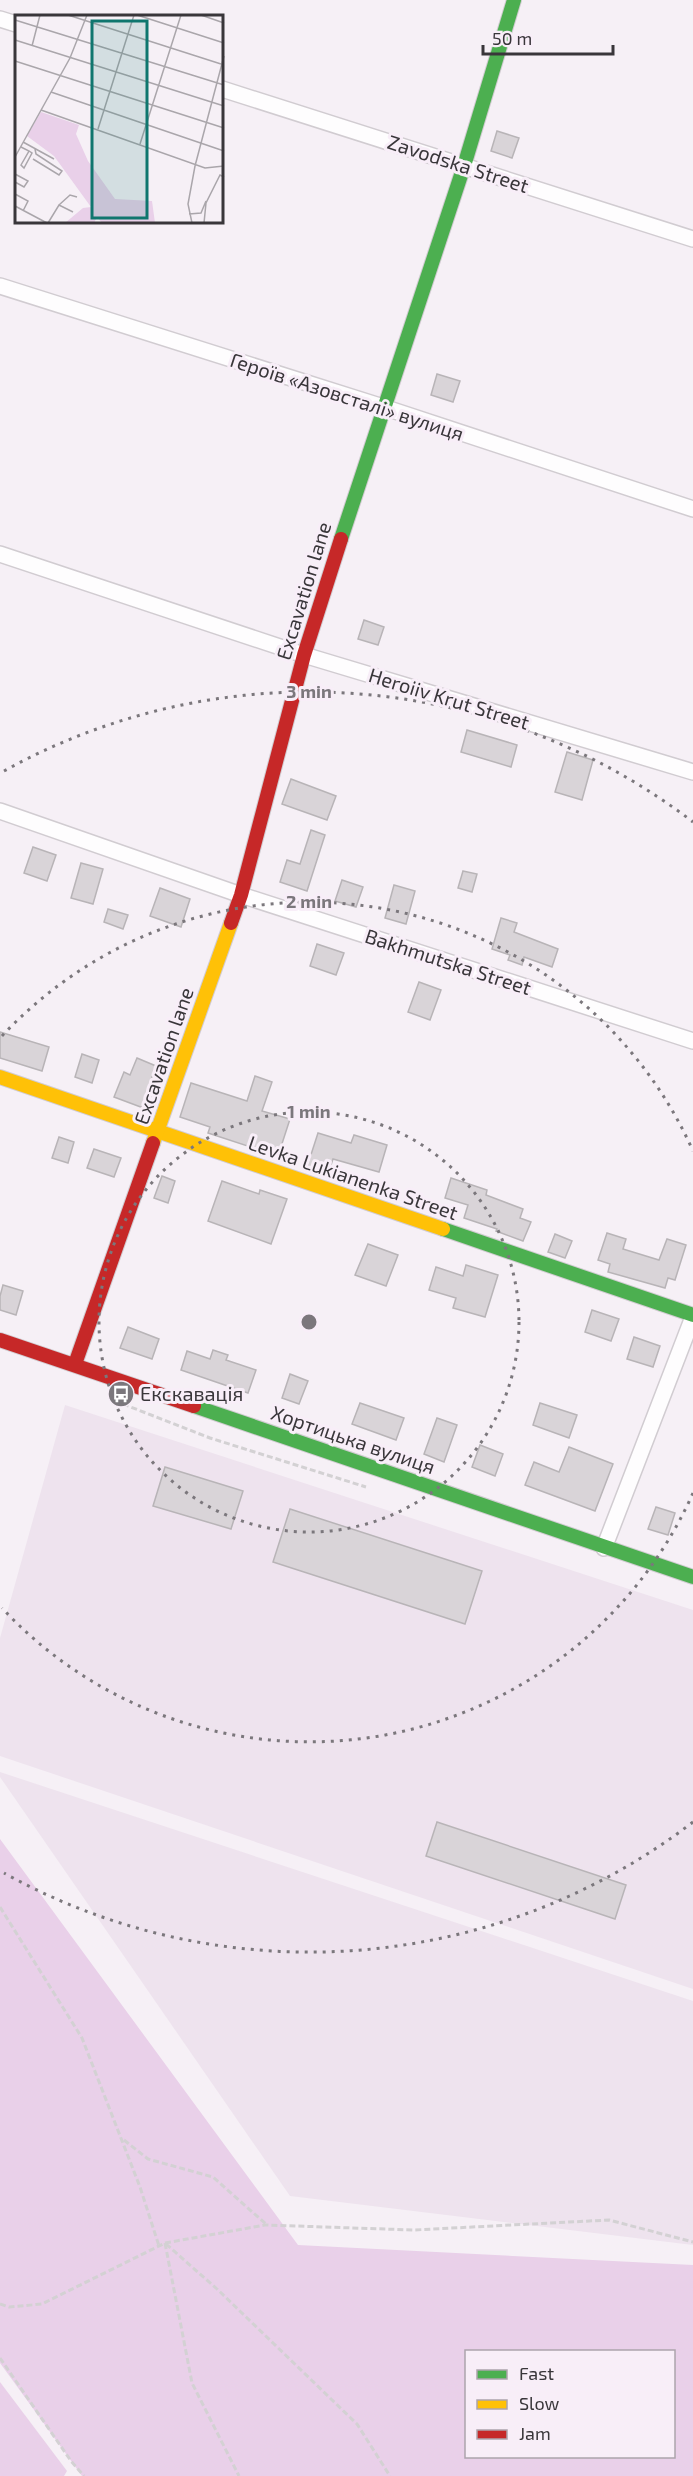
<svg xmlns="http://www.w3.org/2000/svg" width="693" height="2476" font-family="'Exo 2',sans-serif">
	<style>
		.built { fill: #eee3ee }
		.green { fill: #e9d0e9; fill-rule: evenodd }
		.building { fill: #d9d4d8; stroke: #b8b4b7; stroke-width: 1.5 }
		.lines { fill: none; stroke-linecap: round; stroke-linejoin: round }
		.street-casing { stroke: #d1ccd1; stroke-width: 18 }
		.fast-casing { stroke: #d1ccd1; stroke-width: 16 }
		.slow-casing { stroke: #d1ccd1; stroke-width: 16 }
		.jam-casing { stroke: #d1ccd1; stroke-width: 16 }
		.path { stroke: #d3d1d3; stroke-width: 3; stroke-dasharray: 6 3; stroke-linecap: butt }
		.street { stroke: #fefdfe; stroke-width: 15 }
		.fast { stroke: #4caf50; stroke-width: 14 }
		.slow { stroke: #ffc107; stroke-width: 14 }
		.jam { stroke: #c62828; stroke-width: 14 }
		.ring { fill: none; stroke: #7b777c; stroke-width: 3; stroke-dasharray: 3 6 }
		.labels { text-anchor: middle; stroke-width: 6; stroke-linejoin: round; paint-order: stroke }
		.street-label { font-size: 20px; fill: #39363a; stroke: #f8eef8 }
		.poi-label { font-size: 20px; fill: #39363a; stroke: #f8eef8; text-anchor: start }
		.inset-road { fill: none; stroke: #aaa6ab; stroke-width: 1.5 }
		.view { fill: #0f766e; fill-opacity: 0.15; stroke: #0f766e; stroke-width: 3 }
		.inset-edge { fill: none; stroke: #39363a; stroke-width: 3 }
		.centre { fill: #7b777c; stroke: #f8eef8; stroke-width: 3 }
		.ring-label { font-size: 18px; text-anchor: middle; font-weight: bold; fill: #7b777c; stroke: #f8eef8; stroke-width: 6; stroke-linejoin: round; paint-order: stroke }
	</style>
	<rect width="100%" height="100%" fill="#f6f0f6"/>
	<g class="built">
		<path d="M65,1405L693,1610V1989L0,1756V1638Z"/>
		<path d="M0,1772L693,2001V2245L290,2196L0,1777Z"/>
	</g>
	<g class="green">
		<path d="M0,1839L298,2245L693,2265V2476H82L0,2363ZM466,2352H674V2456H466Z"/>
		<path d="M0,2382L67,2471L64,2476H0Z"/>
	</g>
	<g class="building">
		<path d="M497,131L519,138L512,158L491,151Z"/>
		<path d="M437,374L460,381L453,402L431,395Z"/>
		<path d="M364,620L384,627L378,645L358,639Z"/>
		<path d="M467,730L517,745L511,767L461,752Z"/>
		<path d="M567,752L593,760L582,800L555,792Z"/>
		<path d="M291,779L336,796L327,820L282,804Z"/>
		<path d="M311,830L325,835L307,891L280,882L287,860L300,864Z"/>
		<path d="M33,847L56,855L47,881L24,873Z"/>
		<path d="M81,863L103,869L93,904L71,898Z"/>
		<path d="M463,871L477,874L472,892L458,888Z"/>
		<path d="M342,880L363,887L356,907L335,901Z"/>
		<path d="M394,885L415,891L406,924L385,918Z"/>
		<path d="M160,888L190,899L181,927L150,916Z"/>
		<path d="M108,909L128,915L123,929L104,922Z"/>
		<path d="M501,918L517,923L514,932L558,949L552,967L524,957L522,965L508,960L510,955L492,949Z"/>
		<path d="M317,944L344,953L336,975L310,966Z"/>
		<path d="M419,982L441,990L430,1020L408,1012Z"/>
		<path d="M0,1032L49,1047L42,1071L0,1058Z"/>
		<path d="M82,1054L99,1060L92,1083L75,1077Z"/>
		<path d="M137,1058L156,1066L151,1080L156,1082L146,1109L114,1097L124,1072L130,1075Z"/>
		<path d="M255,1076L272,1082L262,1111L290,1119L278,1156L208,1133L210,1127L180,1117L191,1083L247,1101Z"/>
		<path d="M318,1133L351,1143L354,1135L387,1145L379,1172L333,1159L328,1174L307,1167Z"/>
		<path d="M59,1137L74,1142L68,1163L52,1158Z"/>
		<path d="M94,1149L121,1158L114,1177L87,1168Z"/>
		<path d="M162,1176L175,1181L168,1203L154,1198Z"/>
		<path d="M451,1178L487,1190L486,1195L523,1209L520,1218L531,1222L523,1241L496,1231L497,1229L464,1218L468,1205L445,1198Z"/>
		<path d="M222,1181L259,1194L260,1190L287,1199L271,1244L208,1221Z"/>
		<path d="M607,1233L626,1239L623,1249L659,1260L667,1239L686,1245L675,1280L668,1278L665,1288L608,1272L610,1264L598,1260Z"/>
		<path d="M555,1234L572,1241L565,1258L548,1252Z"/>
		<path d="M368,1244L398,1255L386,1286L355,1275Z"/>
		<path d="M466,1265L498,1275L485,1317L453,1308L456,1298L429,1290L436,1267L463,1276Z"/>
		<path d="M3,1285L23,1291L16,1315L0,1310V1296Z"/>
		<path d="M592,1310L619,1319L611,1341L585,1332Z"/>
		<path d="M128,1327L159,1339L152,1359L120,1348Z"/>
		<path d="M634,1337L660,1346L653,1367L627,1359Z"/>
		<path d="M213,1350L228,1355L226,1360L256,1370L248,1393L181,1370L187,1351L210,1359Z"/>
		<path d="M290,1374L308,1381L299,1404L282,1398Z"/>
		<path d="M360,1403L404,1418L396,1440L352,1424Z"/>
		<path d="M540,1403L577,1415L569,1438L533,1425Z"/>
		<path d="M437,1418L457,1425L444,1462L424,1454Z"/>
		<path d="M480,1445L503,1454L495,1476L472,1467Z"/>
		<path d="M569,1447L613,1464L595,1511L525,1485L534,1462L559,1472Z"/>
		<path d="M165,1467L243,1491L231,1529L153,1506Z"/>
		<path d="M656,1507L675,1513L668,1535L648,1529Z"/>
		<path d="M290,1509L482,1571L465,1624L273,1562Z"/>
		<path d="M437,1822L626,1885L615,1919L426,1856Z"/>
	</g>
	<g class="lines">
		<defs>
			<g id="street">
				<path d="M0,19L16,24"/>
				<path d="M222,89L693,239"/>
				<path d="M0,286L383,407L693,509"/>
				<path d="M0,554L304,655L693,772"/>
				<path d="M0,811L241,895L693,1041"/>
				<path d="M604,1548L693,1317"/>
			</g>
			<g id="fast">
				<path d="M341,539L464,166L514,0"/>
				<path d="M443,1229L693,1315"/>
				<path d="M194,1406L693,1577"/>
			</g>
			<g id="slow">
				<path d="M0,1077L443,1229"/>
				<path d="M153,1143L231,923"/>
			</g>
			<g id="jam">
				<path d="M231,923L241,895L304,655L341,539"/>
				<path d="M0,1340L194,1406"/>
				<path d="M75,1364L153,1143"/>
			</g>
		</defs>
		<use href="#street" class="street-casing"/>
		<use href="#fast" class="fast-casing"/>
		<use href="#slow" class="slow-casing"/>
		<use href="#jam" class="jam-casing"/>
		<g class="path">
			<path d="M123,1404L210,1438L366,1487"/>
			<path d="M0,1907L82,2038L140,2187L159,2246"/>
			<path d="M124,2140L148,2159L213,2177L267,2225"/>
			<path d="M165,2243L265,2225L414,2230L609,2220L693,2242"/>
			<path d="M166,2244L217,2289L357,2424L390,2476"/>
			<path d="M0,2304L9,2307L42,2304L165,2243L192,2383L239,2476"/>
			<path d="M0,2358L71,2461L84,2476"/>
		</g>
		<use href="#street" class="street"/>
		<use href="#fast" class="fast"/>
		<use href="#slow" class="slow"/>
		<use href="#jam" class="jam"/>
	</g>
	<g class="ring">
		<circle cx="309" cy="1322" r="210"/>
		<path d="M693 1493A420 420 0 0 1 2 1608M2 1036A420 420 0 0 1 693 1151"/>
		<path d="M693 1822A630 630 0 0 1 4 1873M4 771A630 630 0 0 1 693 822"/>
	</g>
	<defs>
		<symbol id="bus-disc" viewBox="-11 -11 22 22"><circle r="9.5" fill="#7b777c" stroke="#f8eef8"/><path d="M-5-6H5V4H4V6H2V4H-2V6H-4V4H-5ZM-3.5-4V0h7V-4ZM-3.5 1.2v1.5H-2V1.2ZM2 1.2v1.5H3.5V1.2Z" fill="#fff"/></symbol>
	</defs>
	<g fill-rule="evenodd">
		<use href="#bus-disc" x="106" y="1379" width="30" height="30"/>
	</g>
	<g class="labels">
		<g class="street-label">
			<text transform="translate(458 164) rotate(18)" y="7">Zavodska Street</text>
			<text transform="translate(347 397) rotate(18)" y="7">Героїв «Азовсталі» вулиця</text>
			<text transform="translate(304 591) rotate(-73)" y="7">Excavation lane</text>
			<text transform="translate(449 699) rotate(17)" y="7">Heroiiv Krut Street</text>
			<text transform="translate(448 962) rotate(18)" y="7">Bakhmutska Street</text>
			<text transform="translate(164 1056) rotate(-71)" y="7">Excavation lane</text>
			<text transform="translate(353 1178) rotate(19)" y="7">Levka Lukianenka Street</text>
			<text transform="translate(353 1440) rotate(19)" y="7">Хортицька вулиця</text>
		</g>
		<g class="poi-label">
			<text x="140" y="1401">Екскавація</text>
		</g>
	</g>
	<g transform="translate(15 15)">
		<rect width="208" height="208" fill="#f6f0f6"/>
		<path d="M26,97L64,110L61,119L73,146L100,184L137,186L140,208H87L82,202L79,208H50L68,193L76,192L39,141L12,121Z" fill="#e9d0e9"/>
		<path class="inset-road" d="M53,0L206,49M122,0L209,28M186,0L209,8M0,5L209,70M0,25L209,91M17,31L25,0M0,46L209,113M36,77L209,136M26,95L190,153L209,151M83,114L119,0M8,127L39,144M125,129L166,0M6,132L14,136L6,150L9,153L17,138L14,136M0,142L55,43L72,0M18,144L44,160L47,156L21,139L20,134M0,159L13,166L9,172L0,167M0,179L13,186L8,196M44,190L55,180L62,182M0,191L32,208M174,199L186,198L191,186M33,208L44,190L58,197M177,208L173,189L180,151L209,41M189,208L191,188L205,160L209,162"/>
		<path class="view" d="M77,6H132V203H77Z"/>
		<rect width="208" height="208" class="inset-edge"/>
	</g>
	<circle cx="309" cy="1322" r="9" class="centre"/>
	<g class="ring-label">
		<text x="309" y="698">3 min</text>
		<text x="309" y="908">2 min</text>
		<text x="309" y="1118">1 min</text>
	</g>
	<rect x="465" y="2350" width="210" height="108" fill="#f8eef8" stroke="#aca4ac" stroke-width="1.5"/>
	<rect x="477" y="2370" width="30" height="9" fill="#4caf50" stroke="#aca4ac" stroke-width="1.5"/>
	<text x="519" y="2380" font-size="18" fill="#39363a">Fast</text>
	<rect x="477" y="2400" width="30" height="9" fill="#ffc107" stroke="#aca4ac" stroke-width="1.5"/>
	<text x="519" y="2410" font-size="18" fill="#39363a">Slow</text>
	<rect x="477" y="2430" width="30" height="9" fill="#c62828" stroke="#aca4ac" stroke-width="1.5"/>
	<text x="519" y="2440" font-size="18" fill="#39363a">Jam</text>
	<path d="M483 45v9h130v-9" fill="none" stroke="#39363a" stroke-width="3"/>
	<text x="492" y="45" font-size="18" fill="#39363a" stroke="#f8eef8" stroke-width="4.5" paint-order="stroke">50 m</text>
</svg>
